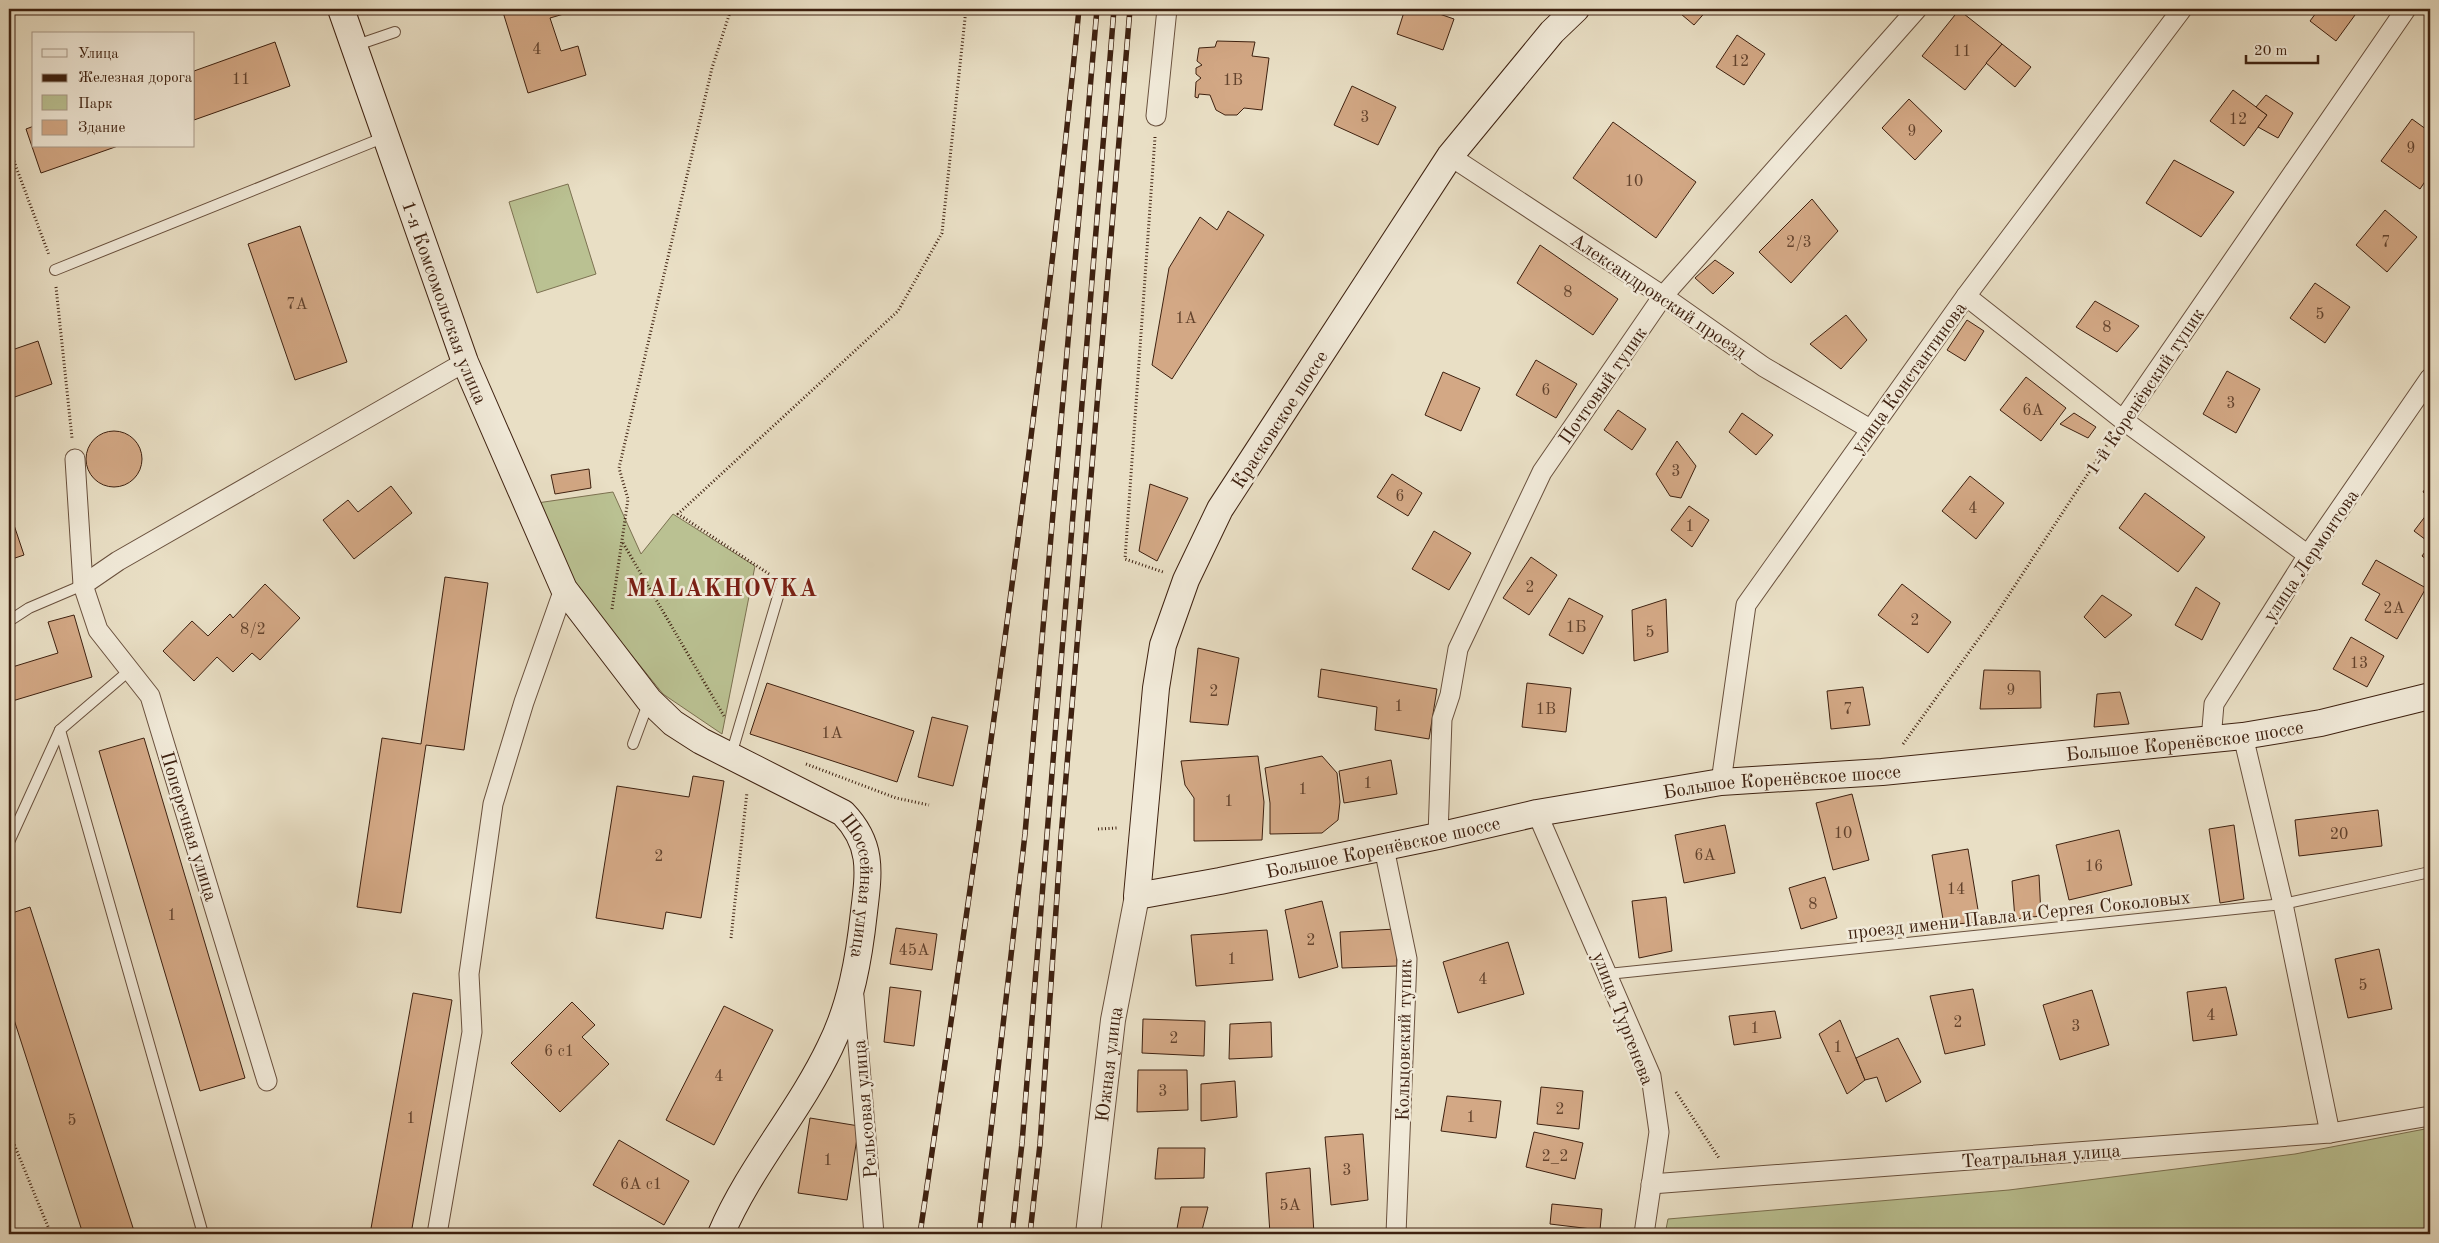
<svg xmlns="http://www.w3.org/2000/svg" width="2439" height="1243" font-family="'Old Standard TT',serif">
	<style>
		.green { fill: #bac192; stroke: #7c7151 }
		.building { fill: #d3a885; stroke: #3e2110 }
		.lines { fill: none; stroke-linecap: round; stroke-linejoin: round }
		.service-casing { stroke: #69503d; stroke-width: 12 }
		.minor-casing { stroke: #69503d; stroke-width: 21 }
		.tertiary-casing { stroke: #69503d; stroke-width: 26 }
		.secondary-casing { stroke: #3e2110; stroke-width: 28 }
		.path { stroke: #3e2110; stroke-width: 3; stroke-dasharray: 1 2.5; stroke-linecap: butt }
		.service { stroke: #f1ead9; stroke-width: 10 }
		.minor { stroke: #f1ead9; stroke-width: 19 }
		.tertiary { stroke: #f1ead9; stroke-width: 24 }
		.secondary { stroke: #f1ead9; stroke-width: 26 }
		.rail-casing { stroke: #3e2110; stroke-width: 5.5 }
		.rail { stroke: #f1ead9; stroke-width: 4; stroke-dasharray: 11; stroke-linecap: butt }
		.labels { text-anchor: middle; stroke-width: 5; stroke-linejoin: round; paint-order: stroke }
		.number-label { font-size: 16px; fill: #63432d }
		.street-label { font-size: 19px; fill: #3e2110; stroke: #f1ead9 }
		.district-label { font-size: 24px; font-weight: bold; letter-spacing: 1px; fill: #7a1f14; stroke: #f1ead9 }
	</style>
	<rect width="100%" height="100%" fill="#e9dfc5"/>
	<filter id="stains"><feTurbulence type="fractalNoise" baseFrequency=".004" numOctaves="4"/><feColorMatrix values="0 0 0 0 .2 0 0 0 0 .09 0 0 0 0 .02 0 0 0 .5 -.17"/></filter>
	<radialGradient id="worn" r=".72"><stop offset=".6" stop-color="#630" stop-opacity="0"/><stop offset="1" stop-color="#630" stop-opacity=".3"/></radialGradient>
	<g class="green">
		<path d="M568,184L596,274L537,293L509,202Z"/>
		<path d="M613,492L641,554L673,514L755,566L722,734L663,694L576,586L537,503Z"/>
		<path d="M2430,1128V1234H1665L1668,1219L2009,1190L2295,1154Z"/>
	</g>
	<g class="building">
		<path d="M502,9H574V11L550,18L561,51L578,46L586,75L528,93Z"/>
		<path d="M1405,9H1425L1454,19L1443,50L1397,34Z"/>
		<path d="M1675,9H1708L1694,25Z"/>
		<path d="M2319,9H2347L2355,15L2336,41L2310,21Z"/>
		<path d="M1959,10L2002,44L1965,90L1922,56Z"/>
		<path d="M1737,35L1765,54L1744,85L1716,67Z"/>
		<path d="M1217,41L1255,42L1252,56L1269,58L1262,110L1244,108L1237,115H1225L1216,110L1210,95L1199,94L1198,98L1195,97L1196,82L1201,78L1196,74V68L1202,65L1197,61L1199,48L1215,47Z"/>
		<path d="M275,42L290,86L194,120V71Z"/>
		<path d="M2002,44L2031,67L2015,87L1986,63Z"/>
		<path d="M1352,86L1396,107L1378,145L1334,125Z"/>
		<path d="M2233,90L2267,115L2244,146L2210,121Z"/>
		<path d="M2266,95L2293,113L2278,138L2258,127L2267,115L2256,107Z"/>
		<path d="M1909,99L1942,131L1915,160L1882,128Z"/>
		<path d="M2412,119L2430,132V174L2420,189L2381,161Z"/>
		<path d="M1613,122L1696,182L1656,238L1573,178Z"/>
		<path d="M34,126V146H118L41,173L26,129Z"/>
		<path d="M2174,160L2234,192L2201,237L2146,203Z"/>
		<path d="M1812,199L1838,231L1791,283L1759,252Z"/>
		<path d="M2385,210L2417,237L2387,272L2356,245Z"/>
		<path d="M1228,211L1264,235L1172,379L1152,365L1169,268L1200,217L1217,230Z"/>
		<path d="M300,226L347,362L295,380L248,244Z"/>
		<path d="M1540,245L1618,299L1593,335L1517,283Z"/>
		<path d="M1715,260L1734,273L1713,294L1695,278Z"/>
		<path d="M2315,283L2350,307L2325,343L2290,318Z"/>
		<path d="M2095,301L2139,326L2117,352L2076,327Z"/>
		<path d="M1846,315L1867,340L1841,369L1810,344Z"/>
		<path d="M1967,320L1984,331L1965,361L1947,350Z"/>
		<path d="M38,341L52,384L9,399V351Z"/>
		<path d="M1536,360L1577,384L1556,418L1516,395Z"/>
		<path d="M2227,371L2260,389L2236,433L2203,414Z"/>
		<path d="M1443,372L1480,388L1461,431L1425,415Z"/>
		<path d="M2026,377L2066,408L2041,441L2000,410Z"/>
		<path d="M1618,410L1646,429L1632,450L1604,430Z"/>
		<path d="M1742,413L1773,435L1756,455L1729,432Z"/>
		<path d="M2074,413L2096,427L2088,438L2060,424Z"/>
		<circle cx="114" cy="459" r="28"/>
		<path d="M1677,441L1696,466L1681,498L1670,496L1656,474Z"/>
		<path d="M589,469L591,488L555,494L551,475Z"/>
		<path d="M1392,474L1422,493L1408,516L1377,497Z"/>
		<path d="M1970,476L2004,503L1976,539L1942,511Z"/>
		<path d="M2430,481V497L2423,492Z"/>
		<path d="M1150,484L1188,498L1157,561L1139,551Z"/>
		<path d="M391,486L412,513L354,559L323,520L348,500L358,512Z"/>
		<path d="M2145,493L2205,537L2178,572L2119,528Z"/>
		<path d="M1689,506L1709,520L1692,547L1671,530Z"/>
		<path d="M2430,510V543L2414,531Z"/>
		<path d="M9,516H11L24,555L9,560Z"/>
		<path d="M1434,531L1471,553L1449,590L1412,569Z"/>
		<path d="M2430,545V562L2422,556Z"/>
		<path d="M1531,557L1557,575L1529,615L1503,598Z"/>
		<path d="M2376,560L2426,588L2397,639L2365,620L2380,594L2362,584Z"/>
		<path d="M445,577L488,583L464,750L426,745L401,913L357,907L382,738L421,744Z"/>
		<path d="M265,584L300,618L260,660L252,653L233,672L217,657L194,681L163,651L192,621L208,636L230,614L233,618Z"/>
		<path d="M1902,584L1951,622L1928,653L1878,615Z"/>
		<path d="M2196,587L2220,603L2202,640L2175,625Z"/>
		<path d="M2102,595L2132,615L2105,638L2084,617Z"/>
		<path d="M1569,598L1603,616L1583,654L1549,635Z"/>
		<path d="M1666,599L1668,652L1634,661L1632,610Z"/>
		<path d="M74,615L92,677L9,702V668L58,653L48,622Z"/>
		<path d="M2351,637L2384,656L2367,687L2333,669Z"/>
		<path d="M1198,648L1239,658L1228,725L1190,722Z"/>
		<path d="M1321,669L1437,689L1429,739L1375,730L1377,707L1318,697Z"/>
		<path d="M1984,670L2040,671L2041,708L1980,709Z"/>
		<path d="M767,683L914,731L897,782L750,734Z"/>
		<path d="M1527,683L1571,688L1566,732L1522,727Z"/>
		<path d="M1863,687L1870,725L1831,729L1827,691Z"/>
		<path d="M2120,692L2129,724L2094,727L2097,694Z"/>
		<path d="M932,717L968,726L953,786L918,777Z"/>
		<path d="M144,738L245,1078L200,1091L99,751Z"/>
		<path d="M1258,756L1264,802L1262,840L1194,841V798L1185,785L1181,761Z"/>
		<path d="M1322,756L1337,773L1340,802L1338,820L1322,833L1270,834V803L1265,768Z"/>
		<path d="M1391,760L1397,794L1344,803L1339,771Z"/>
		<path d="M693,776L724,781L701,918L666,912L663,929L596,918L617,786L689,797Z"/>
		<path d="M1852,794L1869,860L1833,870L1816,803Z"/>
		<path d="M2378,810L2382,846L2299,856L2295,820Z"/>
		<path d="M1725,825L1735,873L1684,883L1675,835Z"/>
		<path d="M2234,825L2244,899L2220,903L2209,829Z"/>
		<path d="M2119,830L2132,885L2069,900L2056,845Z"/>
		<path d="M1968,849L1980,922L1944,925L1932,855Z"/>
		<path d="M2039,875L2041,916L2015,919L2012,881Z"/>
		<path d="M1825,877L1837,918L1801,929L1789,888Z"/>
		<path d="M1666,897L1672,951L1639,958L1632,901Z"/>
		<path d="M1322,901L1338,967L1299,978L1285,910Z"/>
		<path d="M30,907L135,1234H83L9,1004V914Z"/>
		<path d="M896,928L937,934L932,970L890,964Z"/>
		<path d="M1396,929L1397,966L1342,968L1340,932Z"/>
		<path d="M1267,930L1273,980L1196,986L1191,935Z"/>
		<path d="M1508,942L1524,994L1458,1013L1443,962Z"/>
		<path d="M2379,949L2392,1009L2348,1018L2335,959Z"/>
		<path d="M890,987L921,991L914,1046L884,1042Z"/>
		<path d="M2226,987L2237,1035L2193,1041L2187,992Z"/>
		<path d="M1973,989L1985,1045L1945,1054L1930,996Z"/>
		<path d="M2092,990L2109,1045L2060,1060L2043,1005Z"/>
		<path d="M413,993L452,1000L411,1234H370Z"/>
		<path d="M572,1002L595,1025L582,1037L609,1064L560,1112L511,1063Z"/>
		<path d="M724,1006L773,1030L714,1145L666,1120Z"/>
		<path d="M1775,1011L1781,1038L1734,1045L1729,1016Z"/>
		<path d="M1143,1019L1205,1021L1204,1056L1142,1053Z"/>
		<path d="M1840,1020L1865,1080L1847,1094L1819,1034Z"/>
		<path d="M1271,1022L1272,1057L1229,1059L1230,1024Z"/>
		<path d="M1898,1038L1921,1082L1886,1102L1877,1077L1865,1080L1856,1058Z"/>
		<path d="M1138,1070H1187L1188,1110L1137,1112Z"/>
		<path d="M1235,1081L1237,1117L1201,1121V1084Z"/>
		<path d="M1541,1087L1583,1091L1579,1129L1537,1124Z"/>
		<path d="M1447,1096L1501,1101L1496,1138L1441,1131Z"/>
		<path d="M810,1118L859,1126L847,1200L798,1193Z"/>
		<path d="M1534,1132L1583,1143L1575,1179L1526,1167Z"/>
		<path d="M1363,1134L1368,1200L1331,1205L1325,1137Z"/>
		<path d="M619,1140L689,1181L664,1225L593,1185Z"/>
		<path d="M1158,1148H1205L1204,1178L1155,1179Z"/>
		<path d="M1310,1168L1314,1234H1270L1266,1173Z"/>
		<path d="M1552,1204L1602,1209L1600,1230L1550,1224Z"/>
		<path d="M1181,1207H1208L1201,1234H1176Z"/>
	</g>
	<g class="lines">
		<defs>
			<g id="service">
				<path d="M354,46L395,32"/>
				<path d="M55,270L385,137"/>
				<path d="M9,621L29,608L83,585"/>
				<path d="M130,670L60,730L203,1234"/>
				<path d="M633,744L649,701"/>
				<path d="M731,755L782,583"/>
				<path d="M9,842L60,730"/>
				<path d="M1608,974L2283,904L2430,872"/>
			</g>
			<g id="minor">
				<path d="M1156,116L1167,9"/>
				<path d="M1450,156L1663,296L1764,367L1870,429"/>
				<path d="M1966,296L2123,420L2308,555"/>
				<path d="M2123,420L2406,9"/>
				<path d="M75,459L83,585L98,630L150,696L267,1081"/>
				<path d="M83,585L118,561L465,362"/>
				<path d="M2243,736L2283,904L2330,1133"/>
				<path d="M2211,740L2214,704L2308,555L2430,378"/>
				<path d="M1721,782L1746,605L1966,296L2182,9"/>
				<path d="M1537,813L1651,1076L1659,1132L1644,1234"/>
				<path d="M1438,836L1442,719L1450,695L1458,649L1542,472L1663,296L1917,9"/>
				<path d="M1384,848L1407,959L1396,1234"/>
				<path d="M854,996L874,1234"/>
				<path d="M1651,1184L2330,1133L2430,1116"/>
				<path d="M437,1234L472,1032L469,974L493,804L524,702L564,589"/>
			</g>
			<g id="tertiary">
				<path id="s1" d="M1088,1234L1113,1020L1137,896"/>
			</g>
			<g id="secondary">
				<path id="s2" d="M341,9L465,362L564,589L649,700L673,723L701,741L843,813C873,844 869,871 864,912C859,958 851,1005 830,1047C799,1112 749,1168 721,1234"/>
				<path id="s3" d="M1576,9L1552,32L1450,156L1220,509L1186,580L1163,645L1156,688L1137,896L1220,881L1438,836L1537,813L1721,782L1882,772L2243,736L2321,723L2430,696"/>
			</g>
		</defs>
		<use href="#service" class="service-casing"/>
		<use href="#minor" class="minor-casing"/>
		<use href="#tertiary" class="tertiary-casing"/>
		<use href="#secondary" class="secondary-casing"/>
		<g class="path">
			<path d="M1155,137L1125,559L1163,572"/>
			<path d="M9,148L49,255"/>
			<path d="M56,287L72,438"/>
			<path d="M623,543L724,716"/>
			<path d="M769,574L678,514L898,311L942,233L966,9"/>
			<path d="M612,609L628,499L619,468L712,68L731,9"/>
			<path d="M1903,744L1995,616L2112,437"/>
			<path d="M806,764L896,798L929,805"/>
			<path d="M1098,829L1117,828"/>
			<path d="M731,938L747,792"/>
			<path d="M1676,1092L1719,1158"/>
			<path d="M9,1132L51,1234"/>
		</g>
		<use href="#service" class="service"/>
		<use href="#minor" class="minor"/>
		<use href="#tertiary" class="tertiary"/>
		<use href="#secondary" class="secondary"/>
		<defs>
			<g id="rail">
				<path d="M920,1234C980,827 1039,419 1079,9"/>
				<path d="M979,1234L1025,834L1097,9"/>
				<path d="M1012,1234L1022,1143L1114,9"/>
				<path d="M1030,1234L1040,1144L1061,837L1130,9"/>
			</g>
		</defs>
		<use href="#rail" class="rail-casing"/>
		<use href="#rail" class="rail"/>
	</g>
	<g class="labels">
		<g class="number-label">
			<text x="537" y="54">4</text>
			<text x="1962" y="56">11</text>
			<text x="1740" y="66">12</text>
			<text x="241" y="84">11</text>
			<text x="1233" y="85">1В</text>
			<text x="1365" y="122">3</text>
			<text x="2238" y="124">12</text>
			<text x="1912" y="136">9</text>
			<text x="2411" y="153">9</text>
			<text x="1634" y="186">10</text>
			<text x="1799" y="247">2/3</text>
			<text x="2386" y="247">7</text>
			<text x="1568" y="297">8</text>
			<text x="297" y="309">7А</text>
			<text x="2320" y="319">5</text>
			<text x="1186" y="323">1А</text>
			<text x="2107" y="332">8</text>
			<text x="1546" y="395">6</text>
			<text x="2231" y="408">3</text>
			<text x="2033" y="415">6А</text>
			<text x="1676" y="476">3</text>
			<text x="1400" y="501">6</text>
			<text x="1973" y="513">4</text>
			<text x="1690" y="531">1</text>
			<text x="1530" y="592">2</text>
			<text x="2394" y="613">2А</text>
			<text x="1915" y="625">2</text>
			<text x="1576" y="632">1Б</text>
			<text x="253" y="634">8/2</text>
			<text x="1650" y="637">5</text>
			<text x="2359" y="668">13</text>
			<text x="2011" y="695">9</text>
			<text x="1214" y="696">2</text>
			<text x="1399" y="711">1</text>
			<text x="1546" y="714">1В</text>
			<text x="1848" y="714">7</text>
			<text x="832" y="738">1А</text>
			<text x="1368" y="788">1</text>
			<text x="1303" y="794">1</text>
			<text x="1229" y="806">1</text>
			<text x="1843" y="838">10</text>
			<text x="2339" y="839">20</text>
			<text x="1705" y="860">6А</text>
			<text x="659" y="861">2</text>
			<text x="2094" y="871">16</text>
			<text x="1956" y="894">14</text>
			<text x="1813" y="909">8</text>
			<text x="172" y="920">1</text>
			<text x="1311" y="945">2</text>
			<text x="914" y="955">45А</text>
			<text x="1232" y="964">1</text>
			<text x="1483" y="984">4</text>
			<text x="2363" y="990">5</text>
			<text x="2211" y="1020">4</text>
			<text x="1958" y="1027">2</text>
			<text x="2076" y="1031">3</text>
			<text x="1755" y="1033">1</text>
			<text x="1174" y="1043">2</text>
			<text x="1838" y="1052">1</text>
			<text x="559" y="1056">6 с1</text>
			<text x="719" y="1081">4</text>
			<text x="1163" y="1096">3</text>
			<text x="1560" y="1114">2</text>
			<text x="1471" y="1122">1</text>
			<text x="411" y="1123">1</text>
			<text x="72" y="1125">5</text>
			<text x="1555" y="1161">2_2</text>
			<text x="828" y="1165">1</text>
			<text x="1347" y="1175">3</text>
			<text x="641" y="1189">6А с1</text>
			<text x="1290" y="1210">5А</text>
		</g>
		<g class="street-label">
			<text transform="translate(1659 295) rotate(34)" y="7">Александровский проезд</text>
			<text dy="7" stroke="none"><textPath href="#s2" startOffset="311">1-я Комсомольская улица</textPath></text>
			<text transform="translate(1908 377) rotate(-54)" y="7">улица Константинова</text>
			<text transform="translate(1602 385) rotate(-55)" y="7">Почтовый тупик</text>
			<text transform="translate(2144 391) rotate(-56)" y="7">1-й Коренёвский тупик</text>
			<text transform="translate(1279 419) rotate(-57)" y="7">Красковское шоссе</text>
			<text transform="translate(2310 555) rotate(-56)" y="7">улица Лермонтова</text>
			<text dy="7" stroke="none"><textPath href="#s3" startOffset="2076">Большое Коренёвское шоссе</textPath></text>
			<text dy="7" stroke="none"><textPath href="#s3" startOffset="1671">Большое Коренёвское шоссе</textPath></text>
			<text transform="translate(190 826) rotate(73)" y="7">Поперечная улица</text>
			<text dy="7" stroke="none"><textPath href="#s3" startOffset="1266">Большое Коренёвское шоссе</textPath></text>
			<text dy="7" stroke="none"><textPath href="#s2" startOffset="1065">Шоссейная улица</textPath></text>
			<text transform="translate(2019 914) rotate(-6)" y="7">проезд имени Павла и Сергея Соколовых</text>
			<text transform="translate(1624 1018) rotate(69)" y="7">улица Тургенева</text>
			<text transform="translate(1403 1040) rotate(-89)" y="7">Кольцовский тупик</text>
			<text dy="7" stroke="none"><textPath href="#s1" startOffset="171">Южная улица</textPath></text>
			<text transform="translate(864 1109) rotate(-95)" y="7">Рельсовая улица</text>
			<text transform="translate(2041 1155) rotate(-4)" y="7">Театральная улица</text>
		</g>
		<g class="district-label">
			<text x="722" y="596">MALAKHOVKA</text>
		</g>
	</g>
	<rect width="2439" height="1243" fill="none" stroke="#e9dfc5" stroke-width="30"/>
	<rect x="10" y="10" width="2419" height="1223" fill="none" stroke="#3e2110" stroke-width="2.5"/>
	<rect x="15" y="15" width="2409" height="1213" fill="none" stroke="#3e2110"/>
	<rect x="32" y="32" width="162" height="115" fill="#f1ead9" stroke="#a99a89"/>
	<rect x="42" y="49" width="25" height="8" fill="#f1ead9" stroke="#a99a89"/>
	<text x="78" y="58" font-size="15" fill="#3e2110">Улица</text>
	<rect x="42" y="74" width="25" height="8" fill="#3e2110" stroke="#a99a89"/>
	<text x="78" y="82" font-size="15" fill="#3e2110">Железная дорога</text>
	<rect x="42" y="95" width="25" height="15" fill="#bac192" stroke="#a99a89"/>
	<text x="78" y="108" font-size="15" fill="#3e2110">Парк</text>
	<rect x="42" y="120" width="25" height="15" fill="#d3a885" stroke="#a99a89"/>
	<text x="78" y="132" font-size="15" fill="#3e2110">Здание</text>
	<path d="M2246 55v8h72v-8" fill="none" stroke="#3e2110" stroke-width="2.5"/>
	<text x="2254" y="55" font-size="15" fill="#3e2110" stroke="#f1ead9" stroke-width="4" paint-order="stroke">20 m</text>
	<rect width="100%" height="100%" filter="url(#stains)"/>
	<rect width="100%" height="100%" fill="url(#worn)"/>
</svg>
